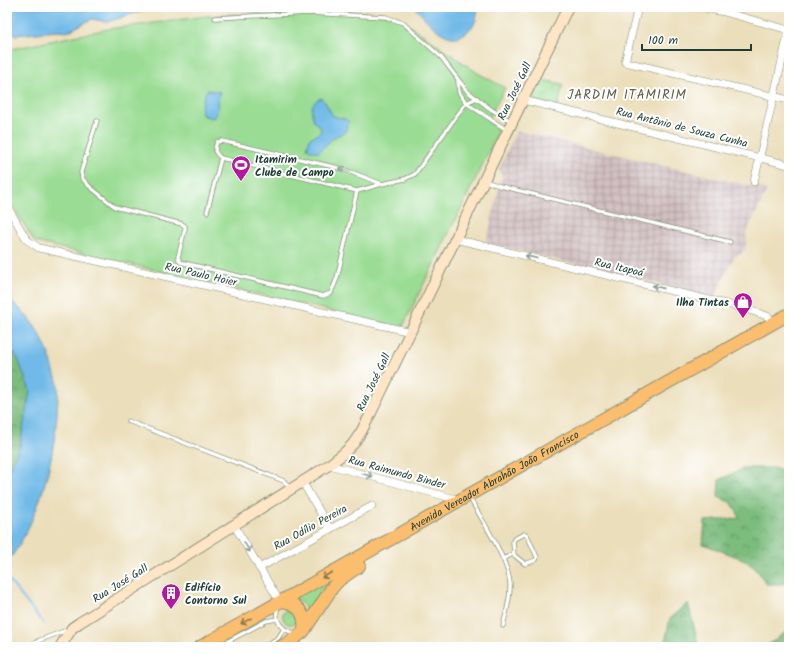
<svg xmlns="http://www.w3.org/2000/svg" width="796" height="654" font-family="Kalam,sans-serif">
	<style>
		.industrial { fill: url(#industrial-grid) }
		.grass { fill: #9adc93; stroke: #5c8c64 }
		.forest { fill: url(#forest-crowns); stroke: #4d7c58 }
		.park { fill: url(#park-tufts); stroke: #5c8c64 }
		.water { fill: #70b9e8; stroke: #487b8e }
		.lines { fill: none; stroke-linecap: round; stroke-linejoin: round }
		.stream { stroke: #70b9e8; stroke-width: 2 }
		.lane-casing { stroke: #858e77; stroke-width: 5 }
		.street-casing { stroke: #858e77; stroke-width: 8 }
		.secondary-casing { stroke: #858e77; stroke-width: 12 }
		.primary-casing { stroke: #858e77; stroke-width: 14 }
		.lane { stroke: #fff; stroke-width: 3.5 }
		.street { stroke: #fff; stroke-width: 7 }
		.secondary { stroke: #fde5c5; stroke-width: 10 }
		.primary { stroke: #fbbd6e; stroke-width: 12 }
		.oneway { stroke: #8f9e9a }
		.oneway2 { stroke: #82774e }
		.labels { text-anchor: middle; stroke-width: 4; stroke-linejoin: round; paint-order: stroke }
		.street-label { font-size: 11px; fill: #1f3d34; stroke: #fff }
		.poi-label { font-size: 11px; font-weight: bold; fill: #1f3d34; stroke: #fff; text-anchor: start }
		.quarter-label { font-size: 13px; letter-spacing: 1px; fill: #645e47; stroke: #fff }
	</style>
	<defs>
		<pattern id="industrial-grid" width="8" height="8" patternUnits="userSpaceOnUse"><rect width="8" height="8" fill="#d2bfc1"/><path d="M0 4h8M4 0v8" fill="none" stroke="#aa9c9e"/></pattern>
		<pattern id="forest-crowns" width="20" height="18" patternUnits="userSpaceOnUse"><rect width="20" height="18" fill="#7bbc7d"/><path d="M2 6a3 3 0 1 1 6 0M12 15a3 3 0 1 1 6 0" fill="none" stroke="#649a67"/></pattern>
		<pattern id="park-tufts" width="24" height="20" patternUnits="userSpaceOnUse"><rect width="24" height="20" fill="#9adc93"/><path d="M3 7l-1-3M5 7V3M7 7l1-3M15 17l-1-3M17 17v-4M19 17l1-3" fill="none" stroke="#84be7f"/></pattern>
	</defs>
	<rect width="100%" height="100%" fill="#fff"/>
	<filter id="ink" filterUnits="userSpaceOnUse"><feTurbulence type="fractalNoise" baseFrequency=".025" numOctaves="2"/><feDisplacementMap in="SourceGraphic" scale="8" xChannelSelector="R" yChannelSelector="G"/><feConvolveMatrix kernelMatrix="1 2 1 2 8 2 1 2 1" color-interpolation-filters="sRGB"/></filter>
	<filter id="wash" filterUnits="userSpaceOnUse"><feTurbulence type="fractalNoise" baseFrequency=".012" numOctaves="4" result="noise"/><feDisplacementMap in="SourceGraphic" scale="16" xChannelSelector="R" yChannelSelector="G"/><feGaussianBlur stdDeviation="0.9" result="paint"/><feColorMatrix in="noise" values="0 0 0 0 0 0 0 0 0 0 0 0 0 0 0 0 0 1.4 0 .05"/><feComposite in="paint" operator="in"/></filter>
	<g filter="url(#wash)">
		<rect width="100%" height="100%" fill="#ebdeba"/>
		<path class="industrial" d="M517,131L767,190L746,234L747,241L745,249L741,254L734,257L715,297L486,243L502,176L499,169Z"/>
		<g class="grass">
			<path d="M327,8L396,16L476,72L505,88L487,121L497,128L498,133L403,326L399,327L35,242L7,197V50L108,29L208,16Z"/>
			<path d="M340,572L329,582L321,591L310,613L307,612C305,605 300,601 292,598Z"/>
			<path d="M290,608L293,609L299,619C292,629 281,624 283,613Z"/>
		</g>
		<g class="forest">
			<path d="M7,343L18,359L30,391L20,446L7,474Z"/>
			<path d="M745,468H777L789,472V582L783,584H766L758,571L745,560L703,544L705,521L740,518L732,503L718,497L719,480Z"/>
			<path d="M688,603L699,647H664L670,619Z"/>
			<path d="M789,630V647H765Z"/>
		</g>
		<path class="park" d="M542,80L563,84L558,106L533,101Z"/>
		<g class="water">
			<path d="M7,7H155L107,22L92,19L67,32L57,31L16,35L7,29Z"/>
			<path d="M414,7H478C477,12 477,18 475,22C474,26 469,29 467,32C447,49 428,20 414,7Z"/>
			<path d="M207,90L220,92L218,98C219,106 219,108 215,117L212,118L202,115C200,107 203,97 207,90Z"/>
			<path d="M321,98L325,102L333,116L346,119L349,122L347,128L344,133C333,136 327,144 319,152L312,151L307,148L310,138L319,133L321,130V128L314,122C311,112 309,103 321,98Z"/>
			<path d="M7,298C32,317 44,337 53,367C54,373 57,379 58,385C59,395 57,405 57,415C53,466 38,522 7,563V474L20,446L30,391L18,359L7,343Z"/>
		</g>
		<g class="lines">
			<path class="stream" d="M7,578L44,624"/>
		</g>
	</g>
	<g filter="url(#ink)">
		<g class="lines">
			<defs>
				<g id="lane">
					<path d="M215,18L308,13L386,17L403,23L441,57L467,91L492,110L511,121"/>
					<path d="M458,81L459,92L466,103L507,130"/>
					<path d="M97,121L81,172L82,178L89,186L115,207L182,224L185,226V229L178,257L180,262L323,296L331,293L337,278L357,191"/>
					<path d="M485,181L500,186L730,242"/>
					<path d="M382,184L343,169L222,141L217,142C214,150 214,152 221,158L357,191L382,184L405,179L415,174L466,103L477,98"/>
					<path d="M207,212L221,158"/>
					<path d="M128,421L284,481L290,488"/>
					<path d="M472,502C484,523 508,560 510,583C511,598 506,613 503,626"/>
					<path d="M524,534L527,535L537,557L536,560L525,564L514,555L513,542L514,539Z"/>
					<path d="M503,559L513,554L514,555"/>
					<path d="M278,607C273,621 283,632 297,633"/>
					<path d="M28,647L40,640L67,630"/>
					<path d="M217,647L266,621L277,619"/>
					<path d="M263,647L278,638L284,629"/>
				</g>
				<g id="street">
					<path d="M638,7L625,62L789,100"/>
					<path d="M700,7L724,12L789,30L754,182"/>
					<path d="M523,100L789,165"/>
					<path d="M7,206L27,240L39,248L411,332"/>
					<path d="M455,239L743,308L767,316L775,323"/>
					<path d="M329,465L459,500"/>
					<path d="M303,483L330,529"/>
					<path d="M234,525L280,602"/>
					<path d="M259,568L372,506"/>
				</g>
				<path id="secondary" d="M60,647L72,628L79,623L329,465L343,454L353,444L361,432L369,417L568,7"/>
				<g id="primary">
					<path d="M282,601C298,603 306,614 304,630"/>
					<path id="s1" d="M200,647L789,314"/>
					<path d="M281,647L291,641L303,632L332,588L339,580L359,566"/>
				</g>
			</defs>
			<use href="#lane" class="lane-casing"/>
			<use href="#street" class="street-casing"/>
			<use href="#secondary" class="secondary-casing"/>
			<use href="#primary" class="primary-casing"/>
			<use href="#lane" class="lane"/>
			<use href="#street" class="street"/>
			<use href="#secondary" class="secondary"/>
			<use href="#primary" class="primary"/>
		</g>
		<defs><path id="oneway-shaft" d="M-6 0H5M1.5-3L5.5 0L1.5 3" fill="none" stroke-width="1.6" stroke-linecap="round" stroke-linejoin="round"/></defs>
		<g class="oneway">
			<use href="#oneway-shaft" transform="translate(345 170) rotate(-162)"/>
			<use href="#oneway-shaft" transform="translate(531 257) rotate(-167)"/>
			<use href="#oneway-shaft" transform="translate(658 287) rotate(-167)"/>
			<use href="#oneway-shaft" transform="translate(367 475) rotate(15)"/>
			<use href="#oneway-shaft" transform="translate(247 547) rotate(59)"/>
		</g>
		<g class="oneway2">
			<use href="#oneway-shaft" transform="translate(327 575) rotate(150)"/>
			<use href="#oneway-shaft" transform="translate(246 621) rotate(151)"/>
		</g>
	</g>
	<defs>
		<symbol id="stadium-pin" viewBox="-11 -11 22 30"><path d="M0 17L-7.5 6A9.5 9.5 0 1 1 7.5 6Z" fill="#b5179e" stroke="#fff"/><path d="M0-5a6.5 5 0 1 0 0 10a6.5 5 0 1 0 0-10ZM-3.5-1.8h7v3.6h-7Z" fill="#fff"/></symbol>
		<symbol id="shop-pin" viewBox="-11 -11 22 30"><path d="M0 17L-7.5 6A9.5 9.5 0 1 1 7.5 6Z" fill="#b5179e" stroke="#fff"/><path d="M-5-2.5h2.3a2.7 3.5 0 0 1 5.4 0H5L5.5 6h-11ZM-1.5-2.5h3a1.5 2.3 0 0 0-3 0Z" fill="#fff"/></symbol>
		<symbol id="building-pin" viewBox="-11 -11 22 30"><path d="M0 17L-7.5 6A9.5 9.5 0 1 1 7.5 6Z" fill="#b5179e" stroke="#fff"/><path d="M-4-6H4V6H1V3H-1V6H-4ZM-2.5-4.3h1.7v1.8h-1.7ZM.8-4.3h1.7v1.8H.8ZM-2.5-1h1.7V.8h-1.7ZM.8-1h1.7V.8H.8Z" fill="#fff"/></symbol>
	</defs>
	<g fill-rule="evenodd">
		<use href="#stadium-pin" x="230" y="154" width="22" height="30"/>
		<use href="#shop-pin" x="732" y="291" width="22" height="30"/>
		<use href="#building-pin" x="160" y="582" width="22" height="30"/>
	</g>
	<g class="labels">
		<g class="street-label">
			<text transform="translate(514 91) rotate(-64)" y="4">Rua José Gall</text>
			<text transform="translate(682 127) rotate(14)" y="4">Rua Antônio de Souza Cunha</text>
			<text transform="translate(619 267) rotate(13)" y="4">Rua Itapoá</text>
			<text transform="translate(201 274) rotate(13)" y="4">Rua Paulo Hoier</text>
			<text transform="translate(373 382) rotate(-64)" y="4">Rua José Gall</text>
			<text transform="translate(397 472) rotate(15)" y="4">Rua Raimundo Binder</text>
			<text dy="4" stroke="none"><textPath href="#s1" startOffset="338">Avenida Vereador Abrahão João Francisco</textPath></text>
			<text transform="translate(310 527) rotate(-29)" y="4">Rua Odílio Pereira</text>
			<text transform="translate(120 583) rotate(-32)" y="4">Rua José Gall</text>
		</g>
		<g class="poi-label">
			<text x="255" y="163">Itamirim<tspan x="255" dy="13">Clube de Campo</tspan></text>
			<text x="729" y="306" text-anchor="end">Ilha Tintas</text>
			<text x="185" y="591">Edifício<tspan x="185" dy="13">Contorno Sul</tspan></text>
		</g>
		<g class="quarter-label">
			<text x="627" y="99">JARDIM ITAMIRIM</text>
		</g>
	</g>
	<rect width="796" height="654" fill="none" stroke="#fff" stroke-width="24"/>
	<path d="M642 44v6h109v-6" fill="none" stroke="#1f3d34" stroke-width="2"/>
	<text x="648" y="44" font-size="12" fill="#1f3d34" stroke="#ffffff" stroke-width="3" paint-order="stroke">100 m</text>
</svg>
